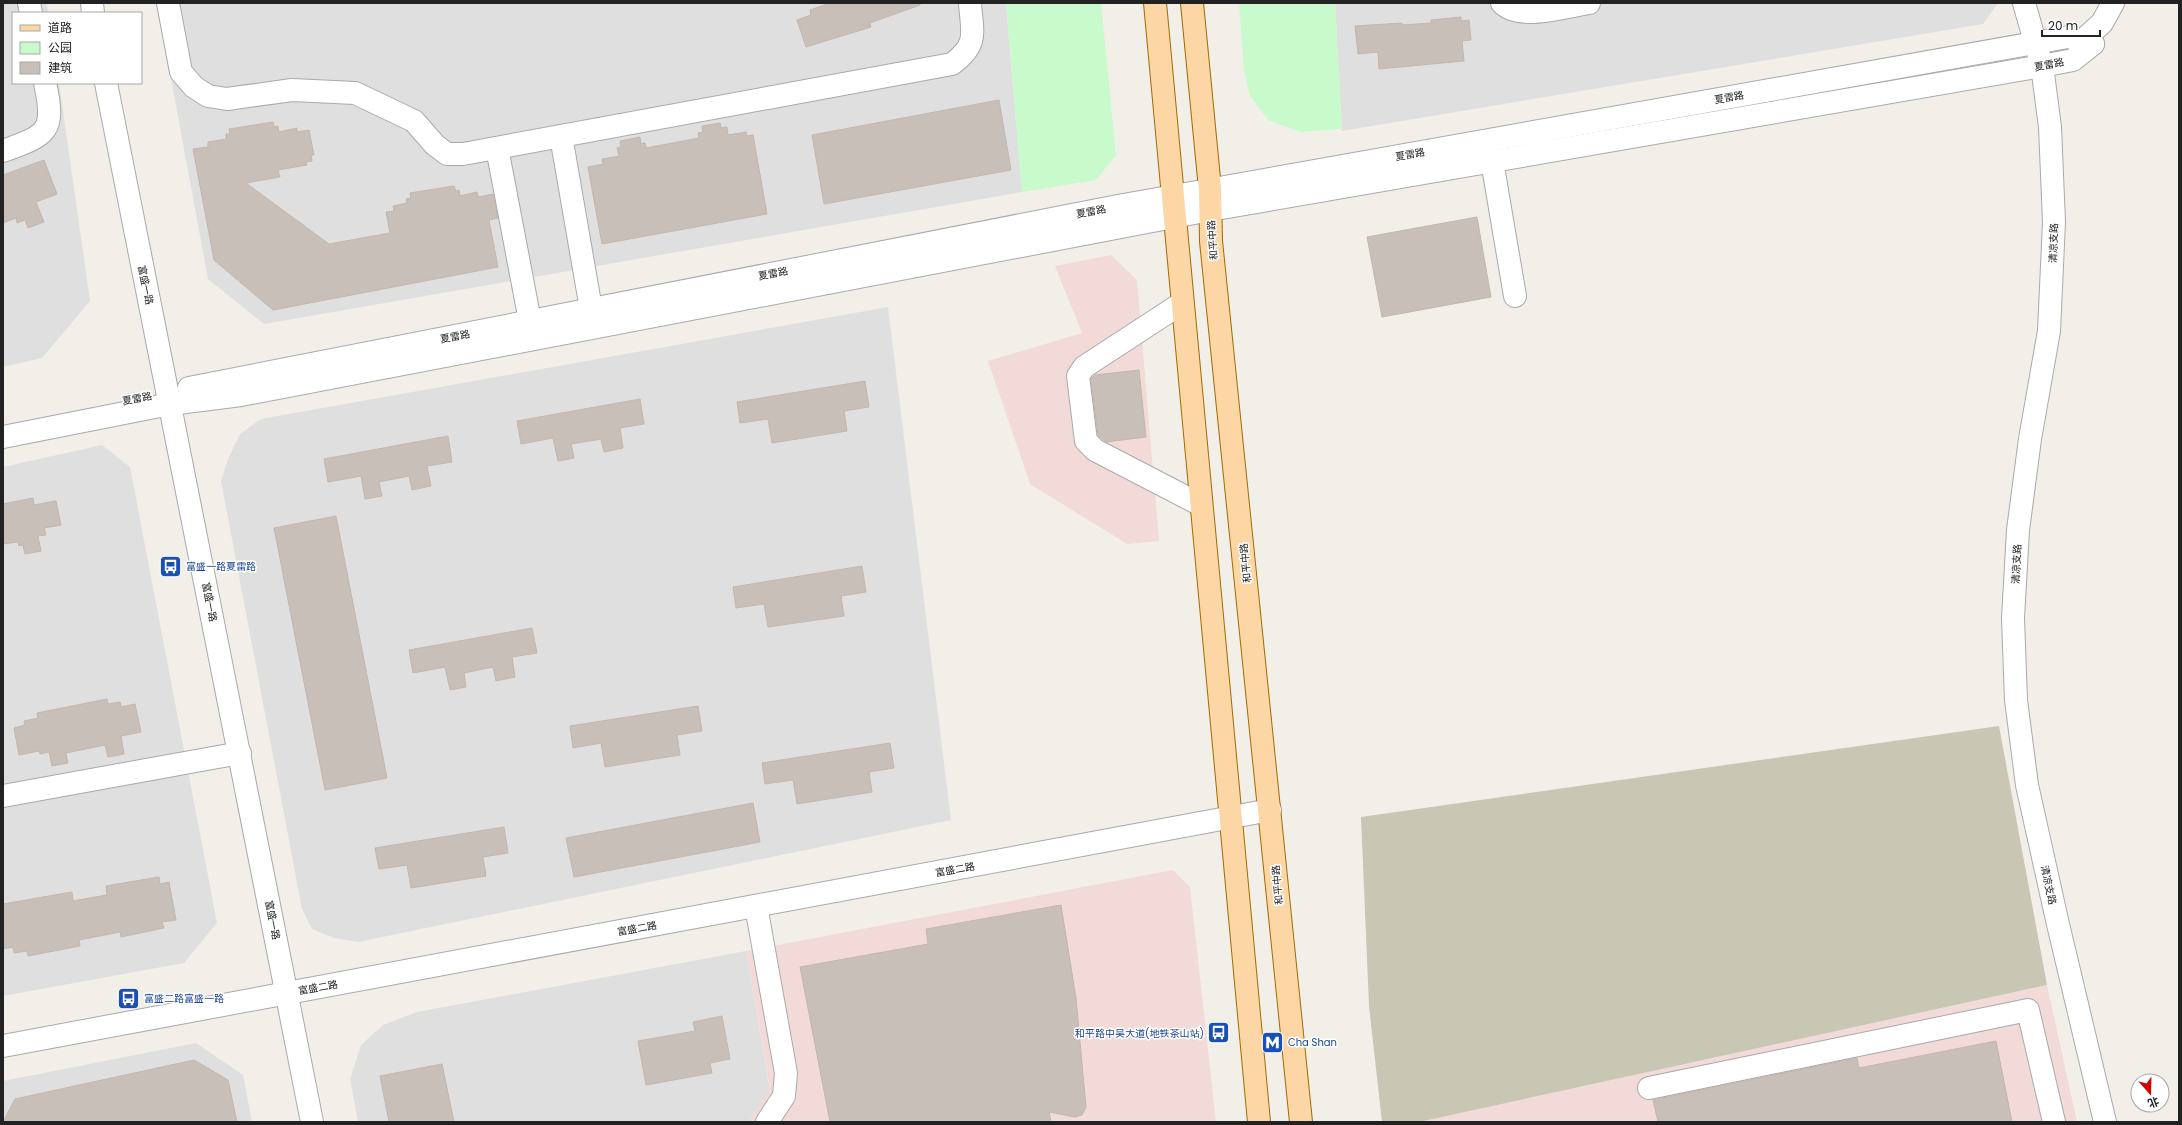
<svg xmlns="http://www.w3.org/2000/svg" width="2182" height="1125" font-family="Poppins,'Noto Sans SC',sans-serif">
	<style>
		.residential { fill: #e0dfdf }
		.commercial { fill: #f2dad9 }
		.construction { fill: #c7c7b4 }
		.park { fill: #c8facc }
		.building { fill: #c7bfb8; stroke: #c4b6ab }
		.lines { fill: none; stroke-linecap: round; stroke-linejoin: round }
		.minor-casing { stroke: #a9a9a9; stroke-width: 24 }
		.major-casing { stroke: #a06b00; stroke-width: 24 }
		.minor { stroke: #fff; stroke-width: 22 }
		.major { stroke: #fcd6a4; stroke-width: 22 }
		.labels { text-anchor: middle; stroke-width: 3; stroke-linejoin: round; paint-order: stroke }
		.street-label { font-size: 10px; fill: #222; stroke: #fff }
		.transit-label { font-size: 10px; fill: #164399; stroke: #fff; text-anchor: start }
	</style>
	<rect width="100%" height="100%" fill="#f2efe9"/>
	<g class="residential">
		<path d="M3,3H47L48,13H13V83H59L90,301L42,358L3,367Z"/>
		<path d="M157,3H1006L1022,192L264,324L208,279Z"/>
		<path d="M1335,3H1998L1983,24L1342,131Z"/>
		<path d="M888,307L951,820L358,942L334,938L312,929L302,909L221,481L228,459L240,434L261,419Z"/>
		<path d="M102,445L130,467L217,923L184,963L3,996V467Z"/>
		<path d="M746,951L770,1090L748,1122H358L350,1079L361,1045L383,1025L417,1012Z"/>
		<path d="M196,1043L243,1075L252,1122H3V1081Z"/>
	</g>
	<g class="commercial">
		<path d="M1111,255L1137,280L1159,541L1127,544L1030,484L988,361L1082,333L1055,266Z"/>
		<path d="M1173,870L1190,887L1216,1122H748L770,1089L746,951Z"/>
		<path d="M2047,985L2077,1122H1419Z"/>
	</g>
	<path class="construction" d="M1999,726L2047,985L1419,1122H1382L1369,1006L1361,817Z"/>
	<g class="park">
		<path d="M1006,3H1101L1116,155L1096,180L1022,192Z"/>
		<path d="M1239,3H1335L1342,129L1301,132L1268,120L1250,96L1244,70Z"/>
	</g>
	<g class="building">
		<path d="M830,3H920V5L870,23L871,27L806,47L797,20L811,15L810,10Z"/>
		<path d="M1461,17V21L1469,20L1471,40L1462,41L1464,61L1379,69L1378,52L1358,54L1355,26L1402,23V25L1431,23V20Z"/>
		<path d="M999,100L1011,170L824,204L812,135Z"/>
		<path d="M273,122L274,127L278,126L279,132L297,128V132L309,130L314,155H311L312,161L306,162L307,165L278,170L280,177L246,183L329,244L390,233L386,212L394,211L393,206L407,203L406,199L411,198L410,193L454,186L456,191L459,190L460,196L477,192L478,197L493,194L498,218L489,220L498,267L273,310L214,260L193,149L208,147V142L226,139V134H230L229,129Z"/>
		<path d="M720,123L721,128L727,127L728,135L746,132L747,136L753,135L767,214L602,244L588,167L603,164L602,159L619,156L617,148L621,147L620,141L640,137L641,144L645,143L646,148L699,138L698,133L703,132L702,126Z"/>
		<path d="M44,160L57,194L36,202L44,222L28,228L25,220L17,223L16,218L3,223V175Z"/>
		<path d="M1477,217L1491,297L1382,317L1367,237Z"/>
		<path d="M1139,370L1146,437L1106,442L1098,435L1091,379L1095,375Z"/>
		<path d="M865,381L869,407L844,411L847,431L772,443L768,419L740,423L737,402Z"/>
		<path d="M640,399L644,424L620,428L623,448L604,452L601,439L571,444L574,458L558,461L553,438L521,444L517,421Z"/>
		<path d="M448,436L452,462L427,466L431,486L412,490L409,476L379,482L382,496L365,499L361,476L328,482L324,459Z"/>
		<path d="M33,498L34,505L56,501L61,525L44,528L46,535L38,536L41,551L25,554L23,545L19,546L18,542L3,544V504Z"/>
		<path d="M336,516L387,778L325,790L274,528Z"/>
		<path d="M862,566L866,592L841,596L844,616L768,627L764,604L736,608L733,587Z"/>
		<path d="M532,628L537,653L512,657L515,677L496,681L493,667L464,673L466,687L450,690L445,667L413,673L409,650Z"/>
		<path d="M107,699L108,704L120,702L121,707L135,704L141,732L121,736L124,754L108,757L105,745L66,753L68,763L52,766L49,752L40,754L39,751L19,755L14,728L25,725L24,721L38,718L37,713Z"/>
		<path d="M698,706L702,731L677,735L680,755L605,767L601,743L573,748L570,726Z"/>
		<path d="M890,743L894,768L869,772L872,792L797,804L793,780L765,784L762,763Z"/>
		<path d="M753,803L760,842L574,877L566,838Z"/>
		<path d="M504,827L508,853L483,857L486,876L411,888L407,865L379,869L375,848Z"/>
		<path d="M159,877L160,884L169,882L176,920L162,922L164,928L121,937L120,932L79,940L80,946L28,956L27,951L14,953L13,947L3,949V904L72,892L73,901L107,895L106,886Z"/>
		<path d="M1061,905L1076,998L1086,1107L1082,1115L1075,1117L1049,1112L1051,1122H830L800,967L928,944L926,929Z"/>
		<path d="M722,1016L730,1059L710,1063L712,1073L646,1085L638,1041L695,1031L693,1022Z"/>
		<path d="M1996,1041L2012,1122H1658L1653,1100L1857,1058L1859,1068Z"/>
		<path d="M194,1060L228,1080L237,1122H3L15,1099Z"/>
		<path d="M442,1064L454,1122H389L380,1076Z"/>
	</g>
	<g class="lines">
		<defs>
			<g id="minor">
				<path d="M29,3L31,13"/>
				<path d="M92,3L93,13"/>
				<path d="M168,3L181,72L194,87L208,96L227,99L292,90L355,93L414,121L435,145L447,154H463L952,64C979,44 972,33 970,3"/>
				<path d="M1502,3C1519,21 1565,7 1589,3"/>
				<path d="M2024,3L2042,66L2050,127L2054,222L2049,331L2030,439L2018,530L2013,618L2016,700L2027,785L2057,920L2105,1122"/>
				<path d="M2082,41L2102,23L2113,3"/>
				<path d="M106,83L312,1122"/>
				<path d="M561,136L591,309"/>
				<path d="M497,148L530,321"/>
				<path d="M3,151C47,135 56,132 45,83"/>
				<path d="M1492,161L1515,296"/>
				<path d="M1182,303L1084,367L1078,376L1086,441L1095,450L1201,505"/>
				<path d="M189,388L1118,206L2068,37L2093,44"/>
				<path d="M3,437L170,404L241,395L1210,210L2042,66L2073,60L2093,44"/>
				<path d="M3,796L240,753"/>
				<path d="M756,906L786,1073L784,1096L767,1122"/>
				<path d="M3,1046L1270,810"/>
				<path d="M1649,1088L2028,1010L2054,1122"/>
			</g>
			<g id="major">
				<path d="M1155,3L1259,1122"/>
				<path d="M1192,3L1210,189L1211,241L1301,1122"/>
			</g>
		</defs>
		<use href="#minor" class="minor-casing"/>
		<use href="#major" class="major-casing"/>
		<use href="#minor" class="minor"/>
		<use href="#major" class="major"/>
	</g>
	<defs>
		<symbol id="bus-square" viewBox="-11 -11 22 22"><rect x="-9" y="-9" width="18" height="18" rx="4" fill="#1a4fb4" stroke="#fff"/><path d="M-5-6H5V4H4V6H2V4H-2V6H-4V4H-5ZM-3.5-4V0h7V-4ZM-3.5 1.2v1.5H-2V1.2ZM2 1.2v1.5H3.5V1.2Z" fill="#fff"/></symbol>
		<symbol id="metro-square" viewBox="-11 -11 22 22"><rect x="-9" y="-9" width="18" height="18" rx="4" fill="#1a4fb4" stroke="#fff"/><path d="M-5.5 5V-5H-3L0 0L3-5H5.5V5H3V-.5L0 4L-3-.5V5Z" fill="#fff"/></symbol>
	</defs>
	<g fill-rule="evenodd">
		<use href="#bus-square" x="158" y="554" width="25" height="25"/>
		<use href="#bus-square" x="116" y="986" width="25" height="25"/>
		<use href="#bus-square" x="1206" y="1020" width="25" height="25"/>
		<use href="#metro-square" x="1260" y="1030" width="25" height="25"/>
	</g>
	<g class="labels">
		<g class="street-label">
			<text transform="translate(2049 64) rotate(-11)" y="4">夏雷路</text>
			<text transform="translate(1729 97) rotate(-10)" y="4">夏雷路</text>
			<text transform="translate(1410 154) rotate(-10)" y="4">夏雷路</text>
			<text transform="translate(1091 211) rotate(-11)" y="4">夏雷路</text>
			<text transform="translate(1212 240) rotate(-94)" y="4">和平中路</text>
			<text transform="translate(2053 243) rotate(-88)" y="4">清凉支路</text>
			<text transform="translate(773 273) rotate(-11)" y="4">夏雷路</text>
			<text transform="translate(146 285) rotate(78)" y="4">富盛一路</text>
			<text transform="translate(455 336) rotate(-11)" y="4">夏雷路</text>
			<text transform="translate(137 398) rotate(-11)" y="4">夏雷路</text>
			<text transform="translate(1245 563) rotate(-96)" y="4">和平中路</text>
			<text transform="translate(2016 564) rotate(-87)" y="4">清凉支路</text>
			<text transform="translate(210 602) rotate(79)" y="4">富盛一路</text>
			<text transform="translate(955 869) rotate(-10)" y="4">富盛二路</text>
			<text transform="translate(1277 885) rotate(-95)" y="4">和平中路</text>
			<text transform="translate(2049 885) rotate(78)" y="4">清凉支路</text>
			<text transform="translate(273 920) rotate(79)" y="4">富盛一路</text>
			<text transform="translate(637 928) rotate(-10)" y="4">富盛二路</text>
			<text transform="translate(318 987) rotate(-10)" y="4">富盛二路</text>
		</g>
		<g class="transit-label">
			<text x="186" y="570">富盛一路夏雷路</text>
			<text x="144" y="1002">富盛二路富盛一路</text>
			<text x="1204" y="1037" text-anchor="end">和平路中吴大道(地铁茶山站)</text>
			<text x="1288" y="1046">Cha Shan</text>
		</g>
	</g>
	<rect width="2182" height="1125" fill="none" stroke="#222222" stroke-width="8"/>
	<rect x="12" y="12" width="130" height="72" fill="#ffffff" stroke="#a7a7a7"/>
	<rect x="20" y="25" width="20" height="6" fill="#fcd6a4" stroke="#a7a7a7"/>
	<text x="48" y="32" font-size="12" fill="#222222">道路</text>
	<rect x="20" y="42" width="20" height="12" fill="#c8facc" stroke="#a7a7a7"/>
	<text x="48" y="52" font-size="12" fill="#222222">公园</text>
	<rect x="20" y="62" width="20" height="12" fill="#c7bfb8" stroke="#a7a7a7"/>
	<text x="48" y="72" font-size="12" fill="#222222">建筑</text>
	<g transform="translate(2150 1093) rotate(160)"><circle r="19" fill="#ffffff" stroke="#a7a7a7"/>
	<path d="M0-3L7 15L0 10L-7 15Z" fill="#d40000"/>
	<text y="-6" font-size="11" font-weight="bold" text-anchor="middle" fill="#222222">北</text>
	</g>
	<path d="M2042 30v6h58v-6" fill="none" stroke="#222222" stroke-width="2"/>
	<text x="2048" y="30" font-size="12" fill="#222222" stroke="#ffffff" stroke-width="3" paint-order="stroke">20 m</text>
</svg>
